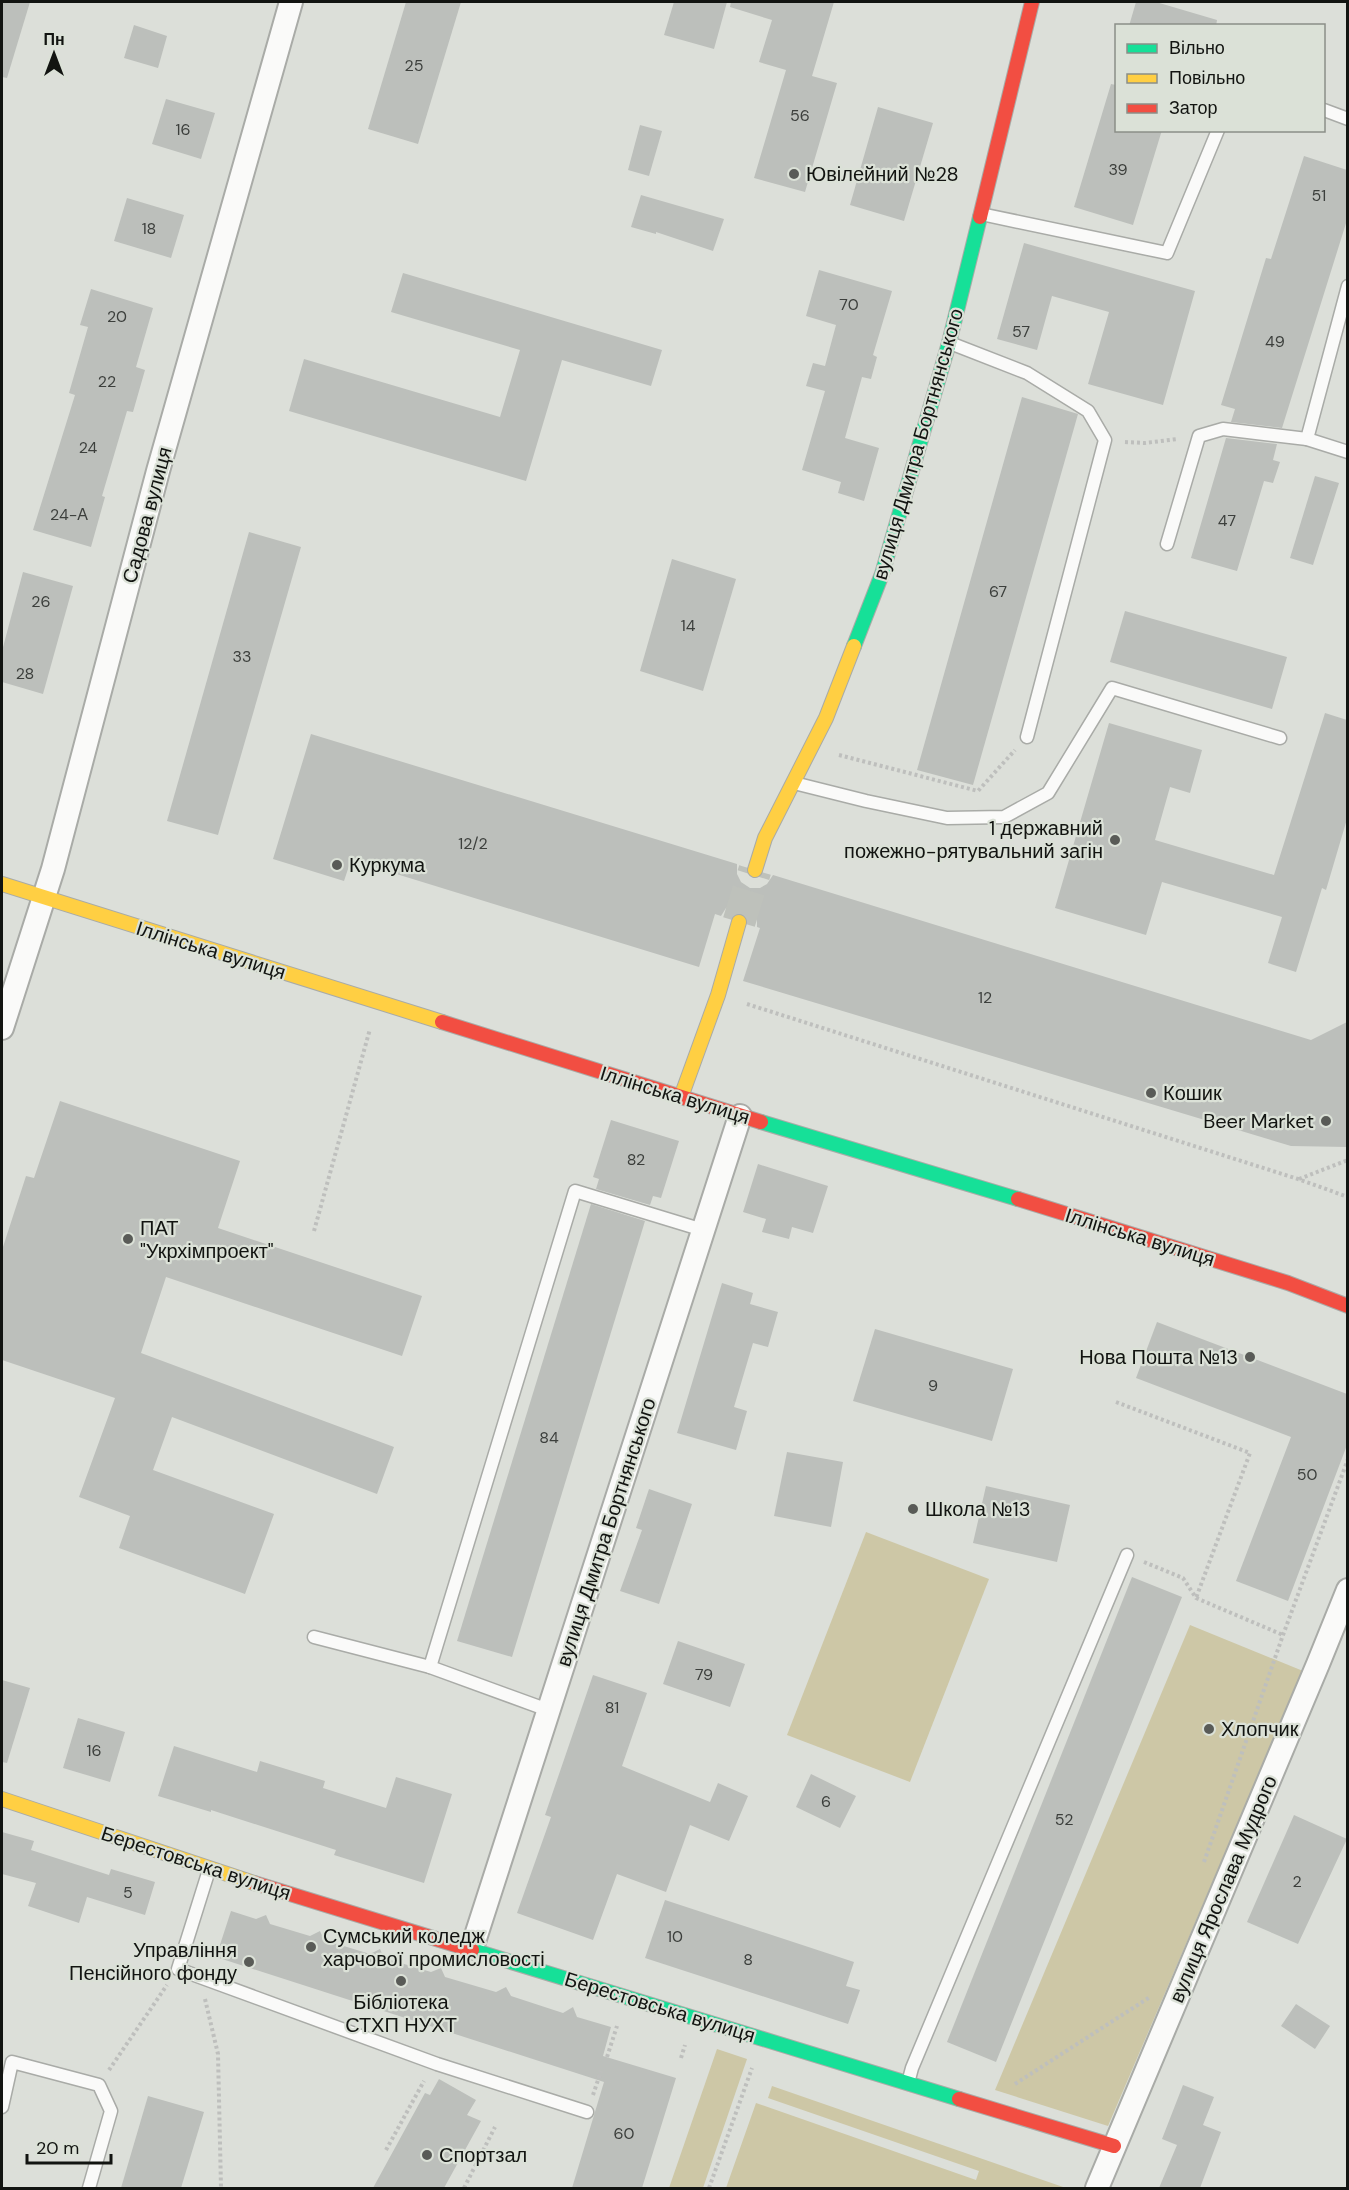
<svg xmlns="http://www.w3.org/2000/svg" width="1349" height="2190" font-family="'DM Sans',sans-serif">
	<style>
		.green { fill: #cdc7a6 }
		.building { fill: #bcbfbb }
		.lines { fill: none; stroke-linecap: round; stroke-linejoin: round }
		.secondary-tunnel { stroke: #bec1bb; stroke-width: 33; stroke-dasharray: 33 16; stroke-linecap: butt }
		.lane-casing { stroke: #a9aba7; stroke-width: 15 }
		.street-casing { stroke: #a9aba7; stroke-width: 26 }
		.fast-casing { stroke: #a9aba7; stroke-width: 16 }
		.slow-casing { stroke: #a9aba7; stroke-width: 16 }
		.jam-casing { stroke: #a9aba7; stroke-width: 16 }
		.path { stroke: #bebfbd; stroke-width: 4; stroke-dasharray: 3 3; stroke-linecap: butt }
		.lane { stroke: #fafaf9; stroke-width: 12 }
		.street { stroke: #fafaf9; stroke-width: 22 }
		.fast { stroke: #16e098; stroke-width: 14 }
		.slow { stroke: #ffcf43; stroke-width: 14 }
		.jam { stroke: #f24e42; stroke-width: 14 }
		.poi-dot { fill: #595b57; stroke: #dbe1d7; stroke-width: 2 }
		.labels { text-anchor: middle; stroke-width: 4.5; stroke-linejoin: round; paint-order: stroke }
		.number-label { font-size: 16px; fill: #3c3f3c }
		.poi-label { font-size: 20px; fill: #121411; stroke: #dbe1d7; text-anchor: start }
		.street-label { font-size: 20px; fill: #121411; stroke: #dbe1d7 }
	</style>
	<rect width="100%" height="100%" fill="#dcdfd9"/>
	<g class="green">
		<path d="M866,1532L989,1579L910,1782L787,1735Z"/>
		<path d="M1190,1625L1303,1671L1108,2126L995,2090Z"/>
		<path d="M717,2049L747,2059L703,2188H669Z"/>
		<path d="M772,2086L1066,2188H726L756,2103L976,2180L979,2171L768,2098Z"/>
	</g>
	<g class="building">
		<path d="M2,2H30L7,78L2,77Z"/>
		<path d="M406,2H461L418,144L368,129Z"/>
		<path d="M674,2H727L714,49L664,35Z"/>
		<path d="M731,2H834L812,76L837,83L805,192L754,178L786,70L759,62L772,20L730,7Z"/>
		<path d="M1136,2H1156L1217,20L1216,26H1129Z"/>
		<path d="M134,25L167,36L158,68L124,58Z"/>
		<path d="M1111,84L1116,85V130H1162L1133,225L1074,207Z"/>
		<path d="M166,99L215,113L201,159L152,144Z"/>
		<path d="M878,107L933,123L904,221L850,205Z"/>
		<path d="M640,125L662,131L649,176L628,170Z"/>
		<path d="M1304,156L1347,170V220L1282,428L1231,422L1235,409L1221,405L1266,258L1271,259Z"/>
		<path d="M641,195L724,219L713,251L656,232V234L631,227Z"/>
		<path d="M127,198L184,215L171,258L114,241Z"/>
		<path d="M1024,243L1195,291L1163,405L1088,384L1109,312L1052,296L1037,350L997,339Z"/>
		<path d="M819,270L892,291L873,355L877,357L871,379L862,377L845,438L879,448L864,501L838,493L841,482L802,470L825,391L806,386L813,363L825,366L836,325L806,316Z"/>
		<path d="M403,273L662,350L651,386L562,360L526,481L289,411L304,359L500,417L520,350L391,312Z"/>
		<path d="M91,289L153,308L136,367L145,370L133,412L127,411L102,496L105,497L91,547L33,530L75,395L69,393L88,327L80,325Z"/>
		<path d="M1022,397L1078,414L973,785L917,770Z"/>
		<path d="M1226,438L1277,444L1273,460L1280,462L1273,483L1264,481L1237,571L1191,558Z"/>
		<path d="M1315,476L1339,483L1313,565L1290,558Z"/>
		<path d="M249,532L301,547L218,835L167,821Z"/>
		<path d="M672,559L736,579L703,691L640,671Z"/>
		<path d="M23,572L73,586L43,694L2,682V651Z"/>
		<path d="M1125,611L1287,657L1272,709L1110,662Z"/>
		<path d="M1325,713L1347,720V819L1326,890L1322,888L1296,972L1268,963L1282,917L1162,882L1146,935L1055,908L1109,723L1202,750L1190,793L1170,787L1155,840L1274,875Z"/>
		<path d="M311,734L737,864V874L741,882L750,888H760L767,884L773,875L1311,1040L1347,1022V1147L1291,1146L743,981L760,928L757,927V918L753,909L744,904H735L726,908L721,916L715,914L699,967L351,860L344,881L273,859Z"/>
		<path d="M60,1101L240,1161L218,1228L422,1296L402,1356L166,1277L141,1353L394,1447L377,1494L172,1417L153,1470L274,1514L245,1594L119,1548L130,1516L79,1497L115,1398L2,1360V1250L26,1176L34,1178Z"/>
		<path d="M611,1120L679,1141L661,1198L653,1196L650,1205L596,1189L599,1179L593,1177Z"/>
		<path d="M758,1164L828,1186L813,1233L792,1227L789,1239L762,1232L766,1219L743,1212Z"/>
		<path d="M591,1204L645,1221L512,1657L457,1641Z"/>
		<path d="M722,1283L753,1293L750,1304L778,1312L768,1347L753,1343L734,1407L747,1411L736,1450L677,1433Z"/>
		<path d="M1157,1322L1347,1394V1445L1288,1601L1236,1581L1291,1437L1136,1378Z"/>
		<path d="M875,1329L1013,1369L992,1441L853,1401Z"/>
		<path d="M787,1452L843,1462L831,1527L774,1516Z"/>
		<path d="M986,1486L1070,1505L1057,1562L973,1543Z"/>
		<path d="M649,1489L692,1504L659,1604L620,1591L642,1530L636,1528Z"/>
		<path d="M1132,1577L1182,1597L996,2062L947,2042Z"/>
		<path d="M678,1641L745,1664L730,1707L663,1684Z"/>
		<path d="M593,1675L647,1693L622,1766L710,1802L718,1783L748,1796L729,1841L690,1825L666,1892L617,1874L593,1940L517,1913L551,1817L545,1815Z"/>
		<path d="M2,1680L30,1688L7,1763L2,1762Z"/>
		<path d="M78,1718L125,1732L110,1782L63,1768Z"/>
		<path d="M174,1746L257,1772L260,1761L325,1781L323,1788L386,1808L396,1777L452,1794L424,1883L334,1855L336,1850L211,1810V1812L158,1796Z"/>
		<path d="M811,1774L856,1796L840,1828L796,1807Z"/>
		<path d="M1294,1815L1347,1839L1298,1944L1247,1922Z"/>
		<path d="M2,1832L34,1841L31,1850L109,1875L111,1869L155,1882L145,1915L87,1897L79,1923L28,1906L36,1883L2,1874Z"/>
		<path d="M665,1900L854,1962L846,1986L860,1990L848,2024L645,1958Z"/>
		<path d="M231,1911L256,1919L266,1915L270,1924L310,1936L320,1931L324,1940L370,1954L380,1949L384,1958L431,1972L441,1968L445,1977L496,1992L506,1987L511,1996L563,2013L573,2007L577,2017L611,2027L603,2056L676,2078L642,2188H572L604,2082L216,1957Z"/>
		<path d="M1296,2004L1330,2026L1315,2049L1281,2026Z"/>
		<path d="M439,2079L476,2100L467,2115L481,2121L444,2188H373L425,2093L430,2095Z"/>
		<path d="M1183,2085L1214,2097L1203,2125L1221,2132L1200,2188H1159L1177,2145L1162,2139Z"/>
		<path d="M148,2096L204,2112L181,2188H121Z"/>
	</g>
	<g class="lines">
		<path class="secondary-tunnel" d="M739,922L755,870"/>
		<defs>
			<g id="lane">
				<path d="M1324,110L1348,119"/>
				<path d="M981,214L1167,253L1218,130"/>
				<path d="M1348,286L1307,439L1348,452"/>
				<path d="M950,343L1027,373L1088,411L1105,440L1027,737"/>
				<path d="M1167,544L1199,436L1223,429L1307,439"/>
				<path d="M794,783L866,801L947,818L1004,817L1048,793L1112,688L1280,738"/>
				<path d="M314,1637L430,1667"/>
				<path d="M548,1710L430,1667L575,1191L703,1230"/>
				<path d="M209,1870L178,1969L437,2064L587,2112"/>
				<path d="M908,2083L912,2068L1127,1555"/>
				<path d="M2,2107L12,2062L99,2085L111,2111L89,2188"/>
			</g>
			<g id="street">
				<path d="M2,1028L53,869L158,471L291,2"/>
				<path d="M472,1948L740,1116"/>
				<path d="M1097,2188L1318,1664L1348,1590"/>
			</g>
			<g id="fast">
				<path d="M854,646L882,574L949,343L980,217"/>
				<path d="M761,1122L1018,1199"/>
				<path d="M472,1950L959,2099"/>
			</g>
			<g id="slow">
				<path d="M755,870L765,838L826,718L854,646"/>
				<path d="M2,884L442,1022"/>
				<path d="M681,1097L718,995L739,922"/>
				<path d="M2,1799L254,1883"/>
			</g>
			<g id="jam">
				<path d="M980,217L1032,2"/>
				<path d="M442,1022L761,1122"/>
				<path d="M1018,1199L1288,1283L1348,1306"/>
				<path d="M254,1883L472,1950"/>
				<path d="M959,2099L1114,2146"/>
			</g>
		</defs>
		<use href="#lane" class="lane-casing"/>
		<use href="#street" class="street-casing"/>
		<use href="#fast" class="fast-casing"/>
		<use href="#slow" class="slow-casing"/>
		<use href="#jam" class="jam-casing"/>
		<g class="path">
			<path d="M1125,442L1145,443L1177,439"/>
			<path d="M839,755L978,791L1015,750"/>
			<path d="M747,1004L1298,1179L1348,1197"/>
			<path d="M1299,1179L1348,1160"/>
			<path d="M314,1231L370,1029"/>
			<path d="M1116,1402L1250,1453L1196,1598"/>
			<path d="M1144,1562L1183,1578L1196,1598L1283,1635"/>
			<path d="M1204,1862L1283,1635L1348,1459"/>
			<path d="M205,1999L218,2054L221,2188"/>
			<path d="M607,2057L617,2026"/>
			<path d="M681,2058L685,2045"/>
			<path d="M109,2070L167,1985"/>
			<path d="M1015,2084L1150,1997"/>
			<path d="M593,2095L601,2071"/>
			<path d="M386,2150L424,2081"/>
			<path d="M464,2188L495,2127"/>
			<path d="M709,2188L752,2068"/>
		</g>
		<use href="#lane" class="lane"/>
		<use href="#street" class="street"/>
		<use href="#fast" class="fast"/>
		<use href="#slow" class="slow"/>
		<use href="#jam" class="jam"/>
	</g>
	<g class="poi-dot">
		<circle cx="794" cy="174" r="6"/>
		<circle cx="1115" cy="840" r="6"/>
		<circle cx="337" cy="865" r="6"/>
		<circle cx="1151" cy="1093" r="6"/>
		<circle cx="1326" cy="1121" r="6"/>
		<circle cx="128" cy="1239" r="6"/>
		<circle cx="1250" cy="1357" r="6"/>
		<circle cx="913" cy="1509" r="6"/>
		<circle cx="1209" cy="1729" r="6"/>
		<circle cx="311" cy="1947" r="6"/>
		<circle cx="249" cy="1962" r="6"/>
		<circle cx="401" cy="1981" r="6"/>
		<circle cx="427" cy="2155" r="6"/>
	</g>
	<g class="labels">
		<g class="number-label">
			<text x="414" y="71">25</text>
			<text x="800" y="121">56</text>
			<text x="183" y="135">16</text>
			<text x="1118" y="175">39</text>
			<text x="1319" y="201">51</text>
			<text x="149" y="234">18</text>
			<text x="849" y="310">70</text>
			<text x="117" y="322">20</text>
			<text x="1021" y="337">57</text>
			<text x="1275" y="347">49</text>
			<text x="107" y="387">22</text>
			<text x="88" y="453">24</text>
			<text x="69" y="520">24-А</text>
			<text x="1227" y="526">47</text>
			<text x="998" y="597">67</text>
			<text x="41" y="607">26</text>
			<text x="688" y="631">14</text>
			<text x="242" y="662">33</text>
			<text x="25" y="679">28</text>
			<text x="473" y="849">12/2</text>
			<text x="985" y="1003">12</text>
			<text x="636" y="1165">82</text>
			<text x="933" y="1391">9</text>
			<text x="549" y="1443">84</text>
			<text x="1307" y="1480">50</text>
			<text x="704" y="1680">79</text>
			<text x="612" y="1713">81</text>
			<text x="94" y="1756">16</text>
			<text x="826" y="1807">6</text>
			<text x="1064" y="1825">52</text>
			<text x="1297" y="1887">2</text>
			<text x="128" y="1898">5</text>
			<text x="675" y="1942">10</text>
			<text x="748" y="1965">8</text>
			<text x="624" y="2139">60</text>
		</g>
		<g class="poi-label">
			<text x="806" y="181">Ювілейний №28</text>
			<text x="1103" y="835" text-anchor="end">1 державний<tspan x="1103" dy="23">пожежно-рятувальний загін</tspan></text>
			<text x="349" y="872">Куркума</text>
			<text x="1163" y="1100">Кошик</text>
			<text x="1314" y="1128" text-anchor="end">Beer Market</text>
			<text x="140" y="1235">ПАТ<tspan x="140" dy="23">"Укрхімпроект"</tspan></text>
			<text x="1238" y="1364" text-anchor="end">Нова Пошта №13</text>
			<text x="925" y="1516">Школа №13</text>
			<text x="1221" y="1736">Хлопчик</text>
			<text x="323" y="1943">Сумський коледж<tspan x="323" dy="23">харчової промисловості</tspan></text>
			<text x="237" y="1957" text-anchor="end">Управління<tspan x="237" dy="23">Пенсійного фонду</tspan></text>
			<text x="401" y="2009" text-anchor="middle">Бібліотека<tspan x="401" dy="23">СТХП НУХТ</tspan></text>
			<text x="439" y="2162">Спортзал</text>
		</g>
		<g class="street-label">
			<text transform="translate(918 444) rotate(-74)" y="7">вулиця Дмитра Бортнянського</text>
			<text transform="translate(147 515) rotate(-75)" y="7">Садова вулиця</text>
			<text transform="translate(211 950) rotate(17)" y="7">Іллінська вулиця</text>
			<text transform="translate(675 1095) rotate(17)" y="7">Іллінська вулиця</text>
			<text transform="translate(1140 1237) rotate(17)" y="7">Іллінська вулиця</text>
			<text transform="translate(606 1532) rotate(-72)" y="7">вулиця Дмитра Бортнянського</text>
			<text transform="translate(196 1863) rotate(18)" y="7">Берестовська вулиця</text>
			<text transform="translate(1223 1889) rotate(-67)" y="7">вулиця Ярослава Мудрого</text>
			<text transform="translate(660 2007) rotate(17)" y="7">Берестовська вулиця</text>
		</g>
	</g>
	<rect width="1349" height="2190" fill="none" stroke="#121411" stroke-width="6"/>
	<rect x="1115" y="24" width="210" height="108" fill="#dbe1d7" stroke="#8b8f88" stroke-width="1.5"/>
	<rect x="1127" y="44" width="30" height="9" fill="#16e098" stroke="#8b8f88" stroke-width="1.5"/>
	<text x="1169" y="54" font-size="18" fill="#121411">Вільно</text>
	<rect x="1127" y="74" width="30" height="9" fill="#ffcf43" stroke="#8b8f88" stroke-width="1.5"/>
	<text x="1169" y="84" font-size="18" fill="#121411">Повільно</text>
	<rect x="1127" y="104" width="30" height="9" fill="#f24e42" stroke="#8b8f88" stroke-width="1.5"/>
	<text x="1169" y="114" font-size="18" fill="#121411">Затор</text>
	<g transform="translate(54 54)" stroke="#dbe1d7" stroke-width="4.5" paint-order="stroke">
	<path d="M0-4.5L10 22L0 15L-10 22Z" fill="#121411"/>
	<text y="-9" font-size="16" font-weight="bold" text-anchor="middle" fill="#121411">Пн</text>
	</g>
	<path d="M27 2154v9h84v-9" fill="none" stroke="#121411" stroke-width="3"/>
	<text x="36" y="2154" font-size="18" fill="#121411" stroke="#dbe1d7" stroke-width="4.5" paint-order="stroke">20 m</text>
</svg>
